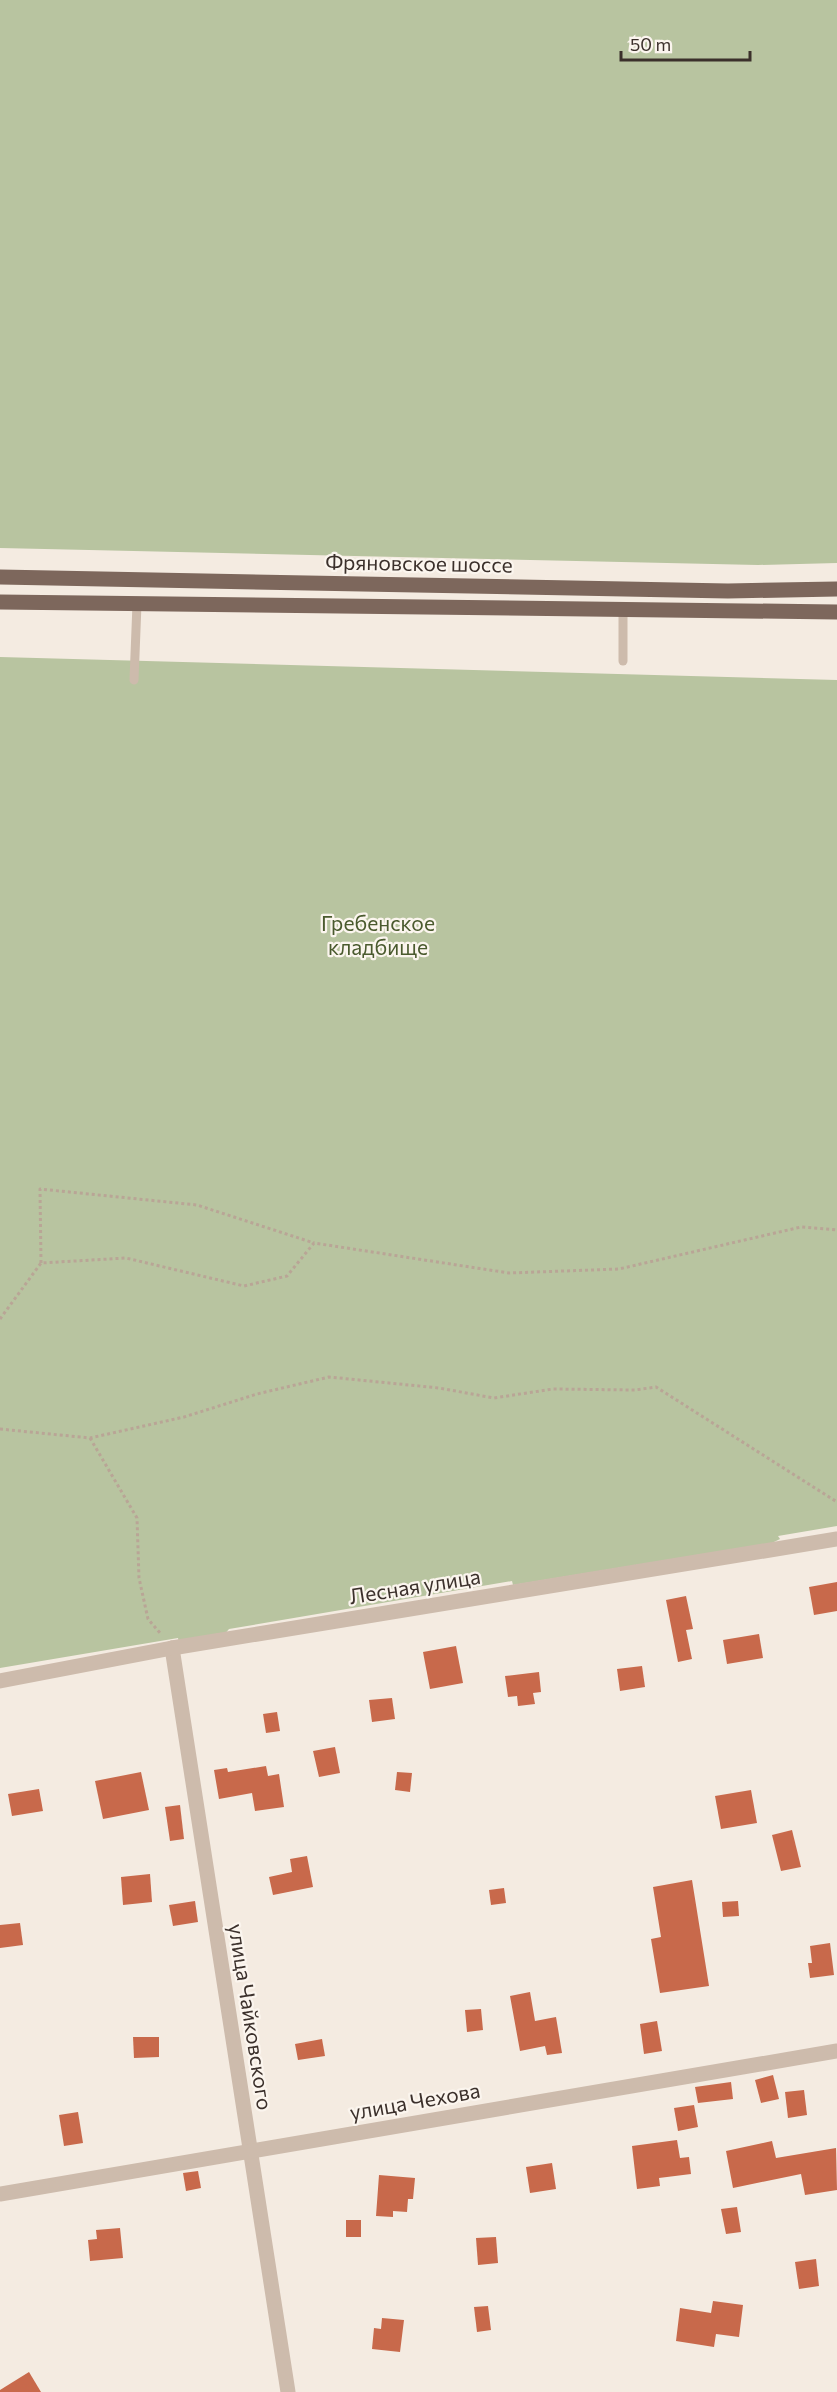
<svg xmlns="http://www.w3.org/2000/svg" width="837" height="2392" font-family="Commissioner,sans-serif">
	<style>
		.green { fill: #b8c4a0 }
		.building { fill: #c8694b }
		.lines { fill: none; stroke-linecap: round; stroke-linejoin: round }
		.path { stroke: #b9a596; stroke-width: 3; stroke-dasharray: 3 3; stroke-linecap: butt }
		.lane { stroke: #cdbbac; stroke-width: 9 }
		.street { stroke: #cdbbac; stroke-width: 15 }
		.primary { stroke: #7d675c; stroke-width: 15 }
		.labels { text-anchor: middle; stroke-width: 4.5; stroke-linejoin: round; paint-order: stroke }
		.street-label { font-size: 21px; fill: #3b302b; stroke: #fbf5ee }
		.park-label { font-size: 21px; fill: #4a5a2e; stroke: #fbf5ee }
	</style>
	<rect width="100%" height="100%" fill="#f4ebe1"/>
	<g class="green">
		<path d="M0,0H837V563L758,565L0,548Z"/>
		<path d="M0,657L837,680V1526L778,1536L780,1539L772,1543L513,1585L512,1581L229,1629L223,1636L179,1643L178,1638L0,1668Z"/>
	</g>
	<g class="building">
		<path d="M837,1582V1611L814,1615L809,1587Z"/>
		<path d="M686,1596L693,1629L686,1630L692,1659L678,1662L666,1600Z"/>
		<path d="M759,1634L763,1658L727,1664L723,1640Z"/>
		<path d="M456,1646L463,1683L430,1689L423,1652Z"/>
		<path d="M642,1666L645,1687L620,1691L617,1669Z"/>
		<path d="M539,1672L541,1692L533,1693L535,1704L518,1706L517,1696L508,1697L505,1676Z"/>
		<path d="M392,1698L395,1719L372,1722L369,1700Z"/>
		<path d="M277,1712L280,1731L266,1733L263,1714Z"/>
		<path d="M335,1747L340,1773L319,1777L313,1751Z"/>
		<path d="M266,1766L268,1776L279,1774L284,1807L255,1811L252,1793L219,1799L214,1770L227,1768L228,1772Z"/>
		<path d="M141,1772L149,1810L103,1819L95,1781Z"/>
		<path d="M397,1772L412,1773L410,1792L395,1790Z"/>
		<path d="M39,1789L43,1811L12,1816L8,1794Z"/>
		<path d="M751,1790L757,1823L721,1829L715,1796Z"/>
		<path d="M180,1805L184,1839L170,1841L165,1807Z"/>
		<path d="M792,1830L801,1867L781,1871L772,1835Z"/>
		<path d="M307,1856L313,1887L273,1895L269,1877L292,1872L290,1859Z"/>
		<path d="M150,1874L152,1902L123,1905L121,1877Z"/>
		<path d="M692,1880L709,1986L660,1993L651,1939L661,1937L653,1887Z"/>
		<path d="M504,1888L506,1903L491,1905L489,1890Z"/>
		<path d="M195,1901L198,1922L173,1926L169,1905Z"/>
		<path d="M738,1901L739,1916L723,1917L722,1902Z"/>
		<path d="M20,1923L23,1945L0,1948V1925Z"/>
		<path d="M830,1943L834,1975L810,1978L808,1963H812L810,1946Z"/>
		<path d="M530,1992L535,2021L556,2017L562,2053L547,2055L545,2046L520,2051L510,1996Z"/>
		<path d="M481,2009L483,2030L467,2032L465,2010Z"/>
		<path d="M657,2021L662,2051L644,2054L640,2024Z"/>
		<path d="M133,2037H159V2057L134,2058Z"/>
		<path d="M322,2039L325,2056L298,2060L295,2044Z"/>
		<path d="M773,2075L779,2099L761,2103L755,2080Z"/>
		<path d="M731,2082L733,2099L698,2103L695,2087Z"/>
		<path d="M804,2090L807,2115L788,2118L785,2092Z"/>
		<path d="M694,2105L698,2127L678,2131L674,2108Z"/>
		<path d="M78,2112L83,2143L64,2146L59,2115Z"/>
		<path d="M677,2140L680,2158L689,2157L691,2174L659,2178L660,2186L637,2189L632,2146Z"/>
		<path d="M772,2141L776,2158L836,2148L837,2190L805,2195L801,2174L733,2188L726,2151Z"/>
		<path d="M552,2163L556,2189L530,2193L526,2167Z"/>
		<path d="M198,2171L201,2188L186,2191L183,2173Z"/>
		<path d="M379,2175L415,2178L413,2199H408L407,2212L393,2211V2217L376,2216Z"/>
		<path d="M737,2207L741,2232L726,2234L721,2209Z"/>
		<rect x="346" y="2220" width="15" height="17"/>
		<path d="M120,2228L123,2258L90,2261L88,2240L97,2239L96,2230Z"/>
		<path d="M496,2237L498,2263L478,2265L476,2238Z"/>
		<path d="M816,2259L819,2286L799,2289L795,2262Z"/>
		<path d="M713,2301L743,2305L739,2337L716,2334L714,2347L676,2341L680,2308L711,2313Z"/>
		<path d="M488,2306L491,2330L477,2332L474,2307Z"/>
		<path d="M382,2318L404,2320L400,2352L372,2349L374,2328L381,2329Z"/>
		<path d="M29,2372L41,2392H0V2390Z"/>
	</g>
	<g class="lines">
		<g class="path">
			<path d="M41,1263L40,1189L197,1205L314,1243"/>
			<path d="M0,1319L41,1263L126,1258L244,1286L287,1276L314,1243L509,1273L619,1269L801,1227L837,1230"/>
			<path d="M0,1429L90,1438L184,1417L257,1394L329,1377L439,1388L494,1398L553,1389L635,1390L656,1387L837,1502"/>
			<path d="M90,1438L137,1518L139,1578L148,1619L160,1633"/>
		</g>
		<g class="lane">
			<path d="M623,661V610"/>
			<path d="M134,680L137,604"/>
		</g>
		<g class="street">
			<path d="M172,1648L288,2392"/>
			<path d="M0,1681L172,1648L837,1539"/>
			<path d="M0,2194L837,2051"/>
		</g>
		<g class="primary">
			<path d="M0,577L728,591L837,589"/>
			<path d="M0,602L837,612"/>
		</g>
	</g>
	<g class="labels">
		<g class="street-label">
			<text transform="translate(419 564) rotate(1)" y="7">Фряновское шоссе</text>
			<text transform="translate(415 1587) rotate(-9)" y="7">Лесная улица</text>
			<text transform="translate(250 2017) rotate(81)" y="7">улица Чайковского</text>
			<text transform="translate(415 2102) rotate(-10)" y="7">улица Чехова</text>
		</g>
		<g class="park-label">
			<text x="378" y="931">Гребенское<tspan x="378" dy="24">кладбище</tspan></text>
		</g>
	</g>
	<path d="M621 51v9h129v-9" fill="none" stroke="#3b302b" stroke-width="3"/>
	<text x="630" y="51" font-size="18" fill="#3b302b" stroke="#fbf5ee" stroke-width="4.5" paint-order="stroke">50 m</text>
</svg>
